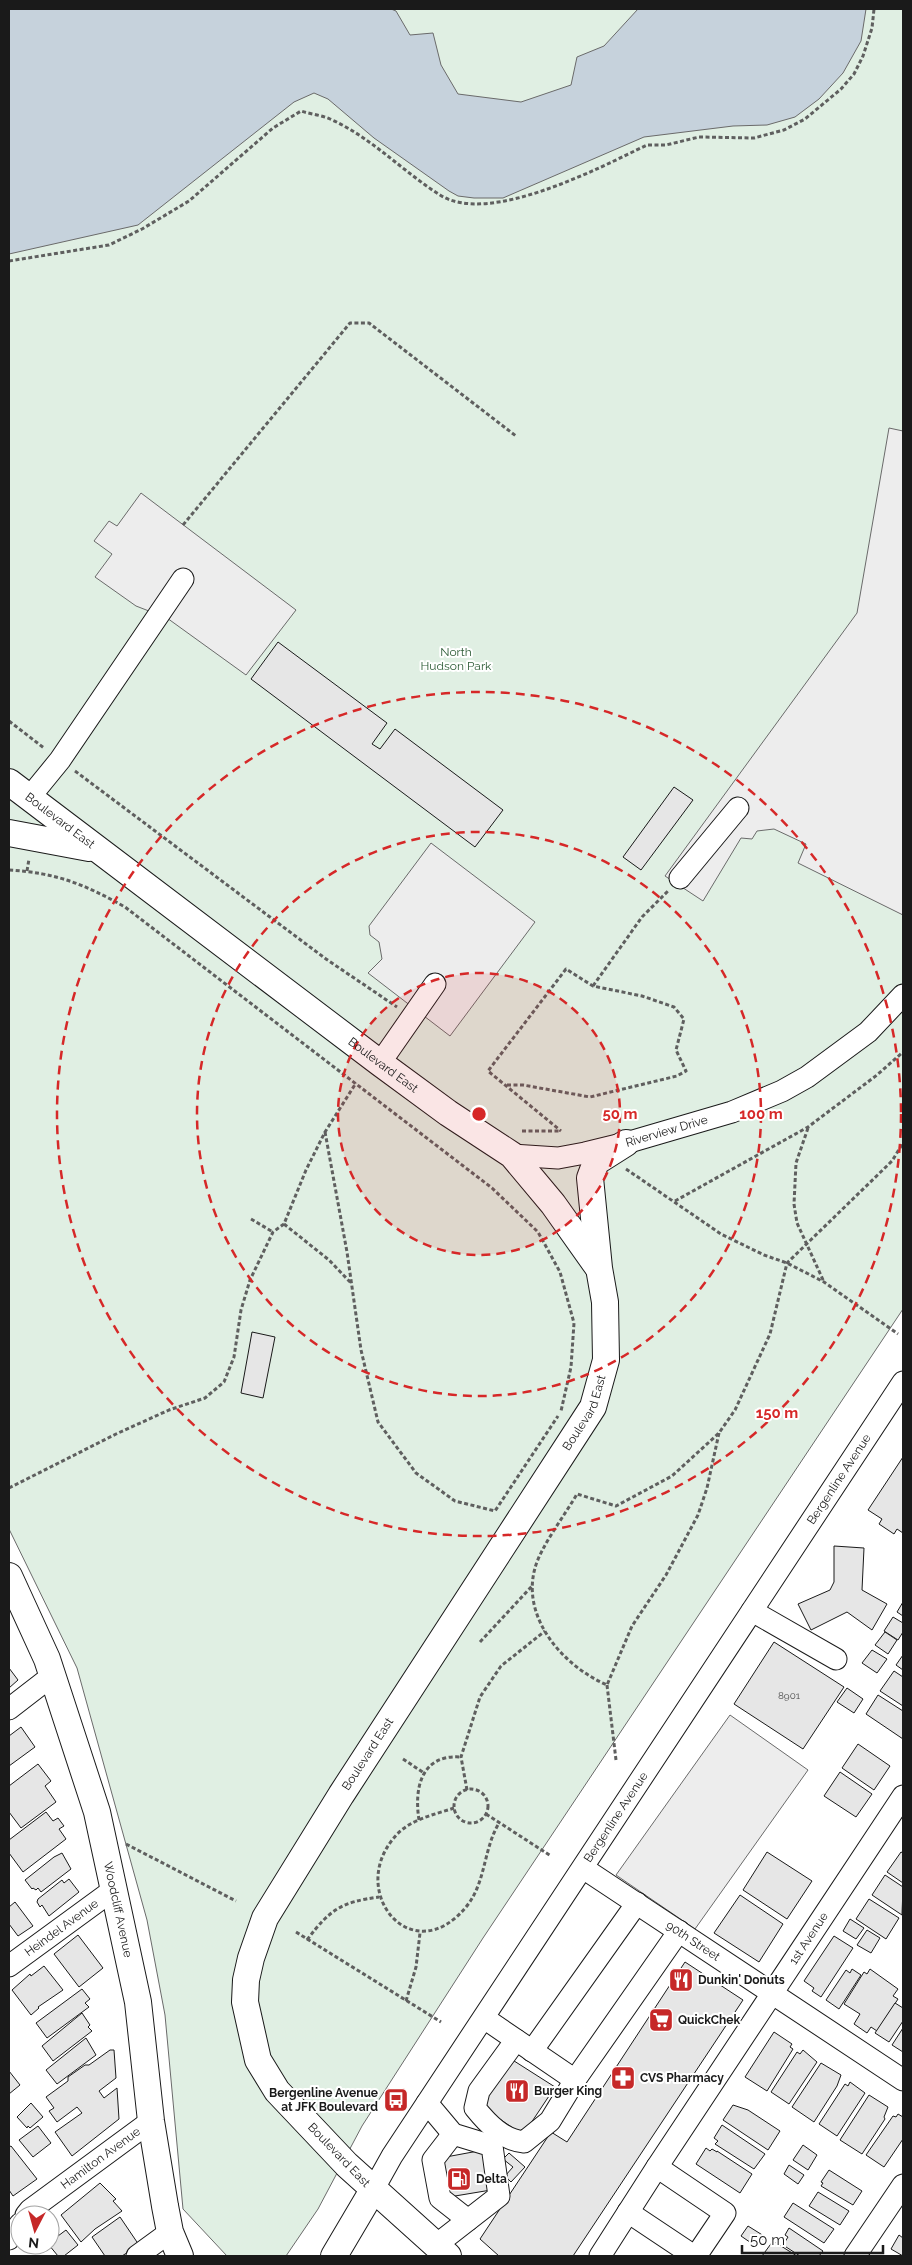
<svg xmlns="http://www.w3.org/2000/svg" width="912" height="2265" font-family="Raleway,sans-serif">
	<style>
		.green { fill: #e0efe3; stroke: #6a6a6a }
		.parking { fill: #ededed; stroke: #6a6a6a }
		.water { fill: #c6d2dc; stroke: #6a6a6a }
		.building { fill: #e6e6e6; stroke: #1a1a1a }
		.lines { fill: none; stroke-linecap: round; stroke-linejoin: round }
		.minor-casing { stroke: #1a1a1a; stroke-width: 23 }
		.major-casing { stroke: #1a1a1a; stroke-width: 28 }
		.path { stroke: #5f5f5f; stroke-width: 3; stroke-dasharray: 4 2.5; stroke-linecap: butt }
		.minor { stroke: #fff; stroke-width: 21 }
		.major { stroke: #fff; stroke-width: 26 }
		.ring { fill: none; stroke: #d62828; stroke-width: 2.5; stroke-dasharray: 9 6 }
		.labels { text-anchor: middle; stroke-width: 4; stroke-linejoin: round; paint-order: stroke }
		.number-label { font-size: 10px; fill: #4d4d4d }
		.park-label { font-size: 12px; fill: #2b5a34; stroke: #fff }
		.street-label { font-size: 12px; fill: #1a1a1a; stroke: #fff }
		.poi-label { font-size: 12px; font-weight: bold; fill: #1a1a1a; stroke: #fff; text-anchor: start }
		.centre { fill: #d62828; stroke: #fff; stroke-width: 2.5 }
		.ring-label { font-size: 15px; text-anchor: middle; font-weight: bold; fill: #d62828; stroke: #fff; stroke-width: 4; stroke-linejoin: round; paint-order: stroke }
	</style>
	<rect width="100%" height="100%" fill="#fff"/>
	<path class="green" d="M9,9H903V1309L483,1938L362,2126L318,2209L286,2256H227L183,2209L165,2015L147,1920L77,1668L9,1529Z"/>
	<g class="parking">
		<path d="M889,428L903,431V915L798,863L806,844L774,829L757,831L752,839L741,838L703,901L665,876L857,613Z"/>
		<path d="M141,493L296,610L246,675L167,618L136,606L95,577L112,554L94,541L109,521L117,526Z"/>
		<path d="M431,843L535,922L450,1036L368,973L382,959L379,942L370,935L369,926Z"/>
		<path d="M730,1715L808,1770L695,1929L616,1875Z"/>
	</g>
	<path class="water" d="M9,9H391L396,11L410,35L433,33L441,65L458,94L521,102L571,85L577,57L604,46L638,9H866L861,41L843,73L819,99L795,117L767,125L733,126L644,137L503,198H474L458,196L449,191L374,138L328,99L314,93L294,102L138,225L9,254Z"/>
	<g class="building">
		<path d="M278,642L387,723L372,744L380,749L395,729L503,810L475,847L251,679Z"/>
		<path d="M674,787L693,800L641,870L623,857Z"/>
		<path d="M252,1332L275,1337L263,1398L241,1393Z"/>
		<path d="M903,1457V1533L897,1529L894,1534L879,1524L882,1519L868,1510Z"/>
		<path d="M834,1546L864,1548L862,1590L887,1604L872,1630L847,1612L811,1630L798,1604L830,1590L834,1582Z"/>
		<path d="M903,1602V1616L897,1612Z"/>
		<path d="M893,1617L903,1623V1632L898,1640L884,1631Z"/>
		<path d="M885,1632L897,1640L888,1654L875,1645Z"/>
		<path d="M774,1642L844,1687L803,1749L734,1704Z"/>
		<path d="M872,1650L887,1659L877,1673L862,1663Z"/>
		<path d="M903,1655V1670L896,1665Z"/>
		<path d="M9,1668L18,1680L9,1688Z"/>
		<path d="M894,1671L903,1677V1706L880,1691Z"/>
		<path d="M847,1688L863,1699L854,1713L837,1702Z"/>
		<path d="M878,1695L903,1711V1739L866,1714Z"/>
		<path d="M21,1727L35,1747L9,1766V1736Z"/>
		<path d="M858,1744L890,1766L874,1790L842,1768Z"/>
		<path d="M38,1764L51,1781L45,1786L56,1802L21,1828L9,1812V1786Z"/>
		<path d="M840,1772L872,1794L856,1817L824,1796Z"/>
		<path d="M46,1812L53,1821L58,1818L64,1826L59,1829L66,1839L23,1872L9,1853V1840Z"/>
		<path d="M767,1852L812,1881L787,1919L743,1890Z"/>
		<path d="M901,1852L903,1853V1883L887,1872Z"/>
		<path d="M62,1853L71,1869L41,1892L38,1888L36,1890L33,1888L32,1889L25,1880L54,1857Z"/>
		<path d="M885,1875L903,1887L902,1915L872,1895Z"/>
		<path d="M69,1879L79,1892L49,1916L42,1905L40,1907L37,1902L38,1899L62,1880L64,1883Z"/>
		<path d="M740,1895L783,1924L759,1962L714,1933Z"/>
		<path d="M869,1899L899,1918L886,1939L856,1919Z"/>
		<path d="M15,1902L33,1926L18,1936L9,1924V1907Z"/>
		<path d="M850,1919L864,1928L856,1939L843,1931Z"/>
		<path d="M867,1930L880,1938L871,1953L857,1945Z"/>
		<path d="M78,1935L103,1968L79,1987L54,1954Z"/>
		<path d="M834,1936L853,1948L821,1997L812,1991L814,1988L804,1981Z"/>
		<path d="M685,1962L743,2000L573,2256H499L480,2239L551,2132L567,2142Z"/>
		<path d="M44,1966L63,1990L38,2007L39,2008L31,2015L12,1990L30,1974L31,1976Z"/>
		<path d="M852,1969L861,1975L839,2009L826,2000L846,1970L850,1973Z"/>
		<path d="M870,1969L898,1989L893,1996L898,1999L877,2031L871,2027L867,2033L854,2024L860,2014L844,2004L864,1972L867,1974Z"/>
		<path d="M82,1989L90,1999L85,2003L89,2007L47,2038L36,2023Z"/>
		<path d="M895,2003L903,2008V2021L889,2042L875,2033Z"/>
		<path d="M82,2013L90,2025L88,2027L92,2031L53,2061L42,2046Z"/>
		<path d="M903,2028V2052L892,2045Z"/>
		<path d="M774,2032L792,2044L790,2047L793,2049L767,2091L745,2077Z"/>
		<path d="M86,2038L96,2055L57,2084L46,2070Z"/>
		<path d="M110,2050H114L116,2078L99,2091L104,2098L117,2088L119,2119L72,2156L55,2132L82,2113L77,2107L57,2122L49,2111L54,2108L46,2097L68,2081V2077L85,2065H89Z"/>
		<path d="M803,2050L817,2062L789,2104L771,2092L797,2052L800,2054Z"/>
		<path d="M511,2059L555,2087L523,2135L481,2106Z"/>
		<path d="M821,2063L841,2075L837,2086L814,2122L792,2107Z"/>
		<path d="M9,2071L20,2085L9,2094Z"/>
		<path d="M850,2082L865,2093L837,2136L819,2124L845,2084L848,2086Z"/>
		<path d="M869,2095L888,2107L884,2117L885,2119L862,2154L840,2140Z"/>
		<path d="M31,2103L43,2117L30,2128L28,2126L27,2128L17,2117Z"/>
		<path d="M733,2105L748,2110L780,2131L768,2150L723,2120Z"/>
		<path d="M898,2114L903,2117V2139L884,2167L866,2155L893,2116L896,2117Z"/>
		<path d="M722,2125L765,2154L754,2169L715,2144L718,2141L714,2138Z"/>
		<path d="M38,2126L51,2143L33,2157L19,2140Z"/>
		<path d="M803,2145L817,2155L808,2170L793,2160Z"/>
		<path d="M11,2146L37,2179L13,2196L9,2190V2147Z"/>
		<path d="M706,2148L710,2151L712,2149L717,2152V2151L752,2174L740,2193L696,2164Z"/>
		<path d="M489,2149L497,2189L443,2198L435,2159Z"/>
		<path d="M509,2153L525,2167L511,2182L505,2176L513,2167L503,2159Z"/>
		<path d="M789,2165L804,2175L798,2184L784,2174Z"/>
		<path d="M829,2170L862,2191L853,2205L821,2186L823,2183L821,2182Z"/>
		<path d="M100,2183L116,2199L113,2201L122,2211L95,2229L81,2242L61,2215Z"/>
		<path d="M818,2192L849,2211L840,2225L809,2206Z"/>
		<path d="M793,2203L834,2229L824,2243L784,2217Z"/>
		<path d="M120,2217L139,2245L122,2256H105L92,2237Z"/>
		<path d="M748,2226L764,2236L757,2247L741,2236Z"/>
		<path d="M789,2228L823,2251L819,2256H800L783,2245L788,2237L785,2235Z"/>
		<path d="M66,2230L78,2245L64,2256H58L49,2245L50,2242Z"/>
		<path d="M899,2235L903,2238V2256L891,2249Z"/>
		<path d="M773,2241L797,2256H762Z"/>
	</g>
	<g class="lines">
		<defs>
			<g id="minor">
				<path d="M29,798L60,760L183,579"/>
				<path d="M680,878L738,808"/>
				<path d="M380,1063L435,984"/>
				<path id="s1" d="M512,1155L558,1158L585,1153L626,1143L732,1112L782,1091L807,1077L868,1032L903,995"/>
				<path d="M752,1611L836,1659"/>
				<path d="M9,1709L53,1675"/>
				<path id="s2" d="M583,1868L903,2080"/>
				<path id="s3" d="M9,1966L113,1890"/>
				<path d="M484,2018L575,2080L679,1931"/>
				<path d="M516,2040L479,2091L475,2108C488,2124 503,2140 524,2142L550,2121L575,2080"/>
				<path d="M532,2051L637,1903"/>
				<path d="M427,2103L453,2134L492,2146L499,2196L436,2245"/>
				<path d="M453,2134L433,2160L440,2198L468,2220"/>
				<path d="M657,2167L725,2213L696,2256"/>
				<path id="s4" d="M373,2190L392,2156L903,1382"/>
				<path d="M628,2212L694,2256"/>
				<path id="s5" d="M26,2215L30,2210L151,2121"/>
				<path d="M9,2239L20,2224"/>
				<path d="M137,2256L170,2232"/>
				<path id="s6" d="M600,2256L657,2167L903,1796"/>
				<path d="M855,2256L903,2185"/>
			</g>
			<g id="major">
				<path id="s7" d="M9,782L380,1063L448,1113L512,1155L553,1204L597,1266"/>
				<path d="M9,833L89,848"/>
				<path id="s8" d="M9,1576L47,1659L97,1812L138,2002L151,2121L165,2206L170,2232L180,2256"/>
				<path d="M334,2256L373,2190"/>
				<path id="s9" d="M448,2256L347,2165L277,2091L258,2060L245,2002L246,1980L251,1958L265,1918L341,1795L593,1407L606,1360L605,1302L599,1268L590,1178L596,1162L626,1143"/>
			</g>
		</defs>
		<use href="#minor" class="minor-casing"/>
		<use href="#major" class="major-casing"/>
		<g class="path">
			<path d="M9,261L109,245L142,229L189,201L273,128L301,111C310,114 321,115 330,119C371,137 402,171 440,195C489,226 599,168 647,145H666L699,137L754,138L784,130L805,119L841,89L854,74L863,56L872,28L874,9"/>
			<path d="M183,525L350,323H369L516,436"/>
			<path d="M9,721L44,748"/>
			<path d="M75,771L326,959L397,1007"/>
			<path d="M9,870C57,873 84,884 125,907L492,1188L538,1232L560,1272L574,1323L571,1367L561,1411"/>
			<path d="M27,871L29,859"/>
			<path d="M593,986L642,917L668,891"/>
			<path d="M507,1085H523L590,1097L677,1076L686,1071L676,1050L684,1019L674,1007L642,996L593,986L566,969L488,1071L561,1131"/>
			<path d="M808,1128L796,1163L794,1204L797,1223L824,1282"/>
			<path d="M522,1131H561"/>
			<path d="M325,1132L347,1252L361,1350L378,1422L416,1473L455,1501L495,1511L558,1416"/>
			<path d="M626,1169L721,1234L764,1255L787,1263L824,1282L898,1334"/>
			<path d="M675,1201L808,1127L877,1075L903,1052"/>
			<path d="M251,1219L273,1232"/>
			<path d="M284,1224L329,1260L351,1283"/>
			<path d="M719,1433L707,1488L698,1515L666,1575L632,1626L607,1685C563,1666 521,1618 535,1568C541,1546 565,1515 577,1494L616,1506L672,1476L719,1433L735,1410L770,1334L787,1263L892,1161L903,1143"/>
			<path d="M9,1488L116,1434L169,1410L205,1398L224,1382L234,1357L241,1310L250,1280L273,1232L284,1224L306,1170L325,1132L356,1083"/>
			<path d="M480,1642L532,1586"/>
			<path d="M607,1685L616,1760"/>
			<path d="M403,1759L424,1773"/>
			<circle cx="471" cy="1806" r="17"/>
			<path d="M467,1790L461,1757L480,1697L501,1666L545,1631"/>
			<path d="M454,1808C433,1815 407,1820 393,1839C348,1894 413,1971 466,1907C486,1883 483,1850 499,1823"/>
			<path d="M486,1814L551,1856"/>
			<path d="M419,1820C414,1788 421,1754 461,1757"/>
			<path d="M126,1844L236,1901"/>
			<path d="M296,1932L441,2022"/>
			<path d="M307,1940C330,1909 342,1902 379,1897"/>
			<path d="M406,2001L416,1967L420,1933"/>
		</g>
		<use href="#minor" class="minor"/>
		<use href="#major" class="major"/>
	</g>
	<circle cx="479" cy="1114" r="141" fill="#d62828" fill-opacity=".12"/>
	<g class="ring">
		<circle cx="479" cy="1114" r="141"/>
		<circle cx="479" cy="1114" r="282"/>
		<circle cx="479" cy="1114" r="422"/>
	</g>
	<defs>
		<symbol id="restaurant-square" viewBox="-11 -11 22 22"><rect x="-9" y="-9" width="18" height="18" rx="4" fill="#c62828" stroke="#fff"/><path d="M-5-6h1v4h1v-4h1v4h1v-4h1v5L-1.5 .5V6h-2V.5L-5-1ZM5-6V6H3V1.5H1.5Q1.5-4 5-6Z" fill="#fff"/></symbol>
		<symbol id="supermarket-square" viewBox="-11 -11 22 22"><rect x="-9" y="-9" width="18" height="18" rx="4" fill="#c62828" stroke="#fff"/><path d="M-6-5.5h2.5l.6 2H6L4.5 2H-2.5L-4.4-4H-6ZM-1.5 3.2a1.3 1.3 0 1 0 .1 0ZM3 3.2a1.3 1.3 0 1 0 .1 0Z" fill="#fff"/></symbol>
		<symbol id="pharmacy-square" viewBox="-11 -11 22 22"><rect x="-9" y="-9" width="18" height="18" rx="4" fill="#c62828" stroke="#fff"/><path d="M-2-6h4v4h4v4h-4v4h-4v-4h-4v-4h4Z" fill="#fff"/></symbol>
		<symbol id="bus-square" viewBox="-11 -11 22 22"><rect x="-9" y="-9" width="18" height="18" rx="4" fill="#c62828" stroke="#fff"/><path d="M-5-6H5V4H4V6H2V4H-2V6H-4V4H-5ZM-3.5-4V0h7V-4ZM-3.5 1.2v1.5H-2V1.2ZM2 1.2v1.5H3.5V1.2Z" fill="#fff"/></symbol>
		<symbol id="fuel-square" viewBox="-11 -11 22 22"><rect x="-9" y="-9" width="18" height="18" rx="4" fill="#c62828" stroke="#fff"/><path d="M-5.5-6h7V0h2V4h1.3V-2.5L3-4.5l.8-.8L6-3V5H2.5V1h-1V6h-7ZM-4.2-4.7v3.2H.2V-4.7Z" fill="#fff"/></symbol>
	</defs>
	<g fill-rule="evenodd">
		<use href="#restaurant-square" x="667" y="1966" width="28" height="28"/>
		<use href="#supermarket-square" x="647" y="2006" width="28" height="28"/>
		<use href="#pharmacy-square" x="609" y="2064" width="28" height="28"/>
		<use href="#restaurant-square" x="503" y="2077" width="28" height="28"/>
		<use href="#bus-square" x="382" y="2086" width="28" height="28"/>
		<use href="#fuel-square" x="445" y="2165" width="28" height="28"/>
	</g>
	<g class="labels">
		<g class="number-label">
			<text x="789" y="1699">8901</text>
		</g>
		<g class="park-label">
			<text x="456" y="656">North<tspan x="456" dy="14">Hudson Park</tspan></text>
		</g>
		<g class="street-label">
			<text dy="4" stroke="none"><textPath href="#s7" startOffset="64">Boulevard East</textPath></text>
			<text dy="4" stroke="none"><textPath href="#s7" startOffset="469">Boulevard East</textPath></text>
			<text dy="4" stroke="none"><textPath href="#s1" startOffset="158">Riverview Drive</textPath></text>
			<text dy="4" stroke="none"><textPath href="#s9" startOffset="1019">Boulevard East</textPath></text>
			<text dy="4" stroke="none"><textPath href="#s4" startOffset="850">Bergenline Avenue</textPath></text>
			<text dy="4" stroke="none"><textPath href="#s9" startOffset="614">Boulevard East</textPath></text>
			<text dy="4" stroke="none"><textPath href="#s4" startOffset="445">Bergenline Avenue</textPath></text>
			<text dy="4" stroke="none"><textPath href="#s8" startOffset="352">Woodcliff Avenue</textPath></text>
			<text dy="4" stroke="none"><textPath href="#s3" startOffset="65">Heindel Avenue</textPath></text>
			<text dy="4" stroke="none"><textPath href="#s6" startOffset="380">1st Avenue</textPath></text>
			<text dy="4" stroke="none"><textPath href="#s2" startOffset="132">90th Street</textPath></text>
			<text transform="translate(339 2155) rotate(46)" y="4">Boulevard East</text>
			<text dy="4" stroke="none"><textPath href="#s5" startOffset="94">Hamilton Avenue</textPath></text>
		</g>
		<g class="poi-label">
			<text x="698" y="1984">Dunkin' Donuts</text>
			<text x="678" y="2024">QuickChek</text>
			<text x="640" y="2082">CVS Pharmacy</text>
			<text x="534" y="2095">Burger King</text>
			<text x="378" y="2097" text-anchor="end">Bergenline Avenue<tspan x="378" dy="14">at JFK Boulevard</tspan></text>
			<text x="476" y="2183">Delta</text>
		</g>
	</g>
	<circle cx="479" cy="1114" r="8" class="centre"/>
	<g class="ring-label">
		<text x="620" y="1119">50 m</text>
		<text x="761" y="1119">100 m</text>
		<text x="777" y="1418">150 m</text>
	</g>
	<rect width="912" height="2265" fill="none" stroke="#1a1a1a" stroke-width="20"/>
	<g transform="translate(35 2230) rotate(186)"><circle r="24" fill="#ffffff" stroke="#a3a3a3"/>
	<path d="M0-4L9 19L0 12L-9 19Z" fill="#c62828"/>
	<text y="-8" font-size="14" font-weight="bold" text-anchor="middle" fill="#1a1a1a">N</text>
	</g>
	<path d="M742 2245v8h141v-8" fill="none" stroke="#1a1a1a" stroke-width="2.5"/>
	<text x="750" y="2245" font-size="15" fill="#1a1a1a" stroke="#ffffff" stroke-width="4" paint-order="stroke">50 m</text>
</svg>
